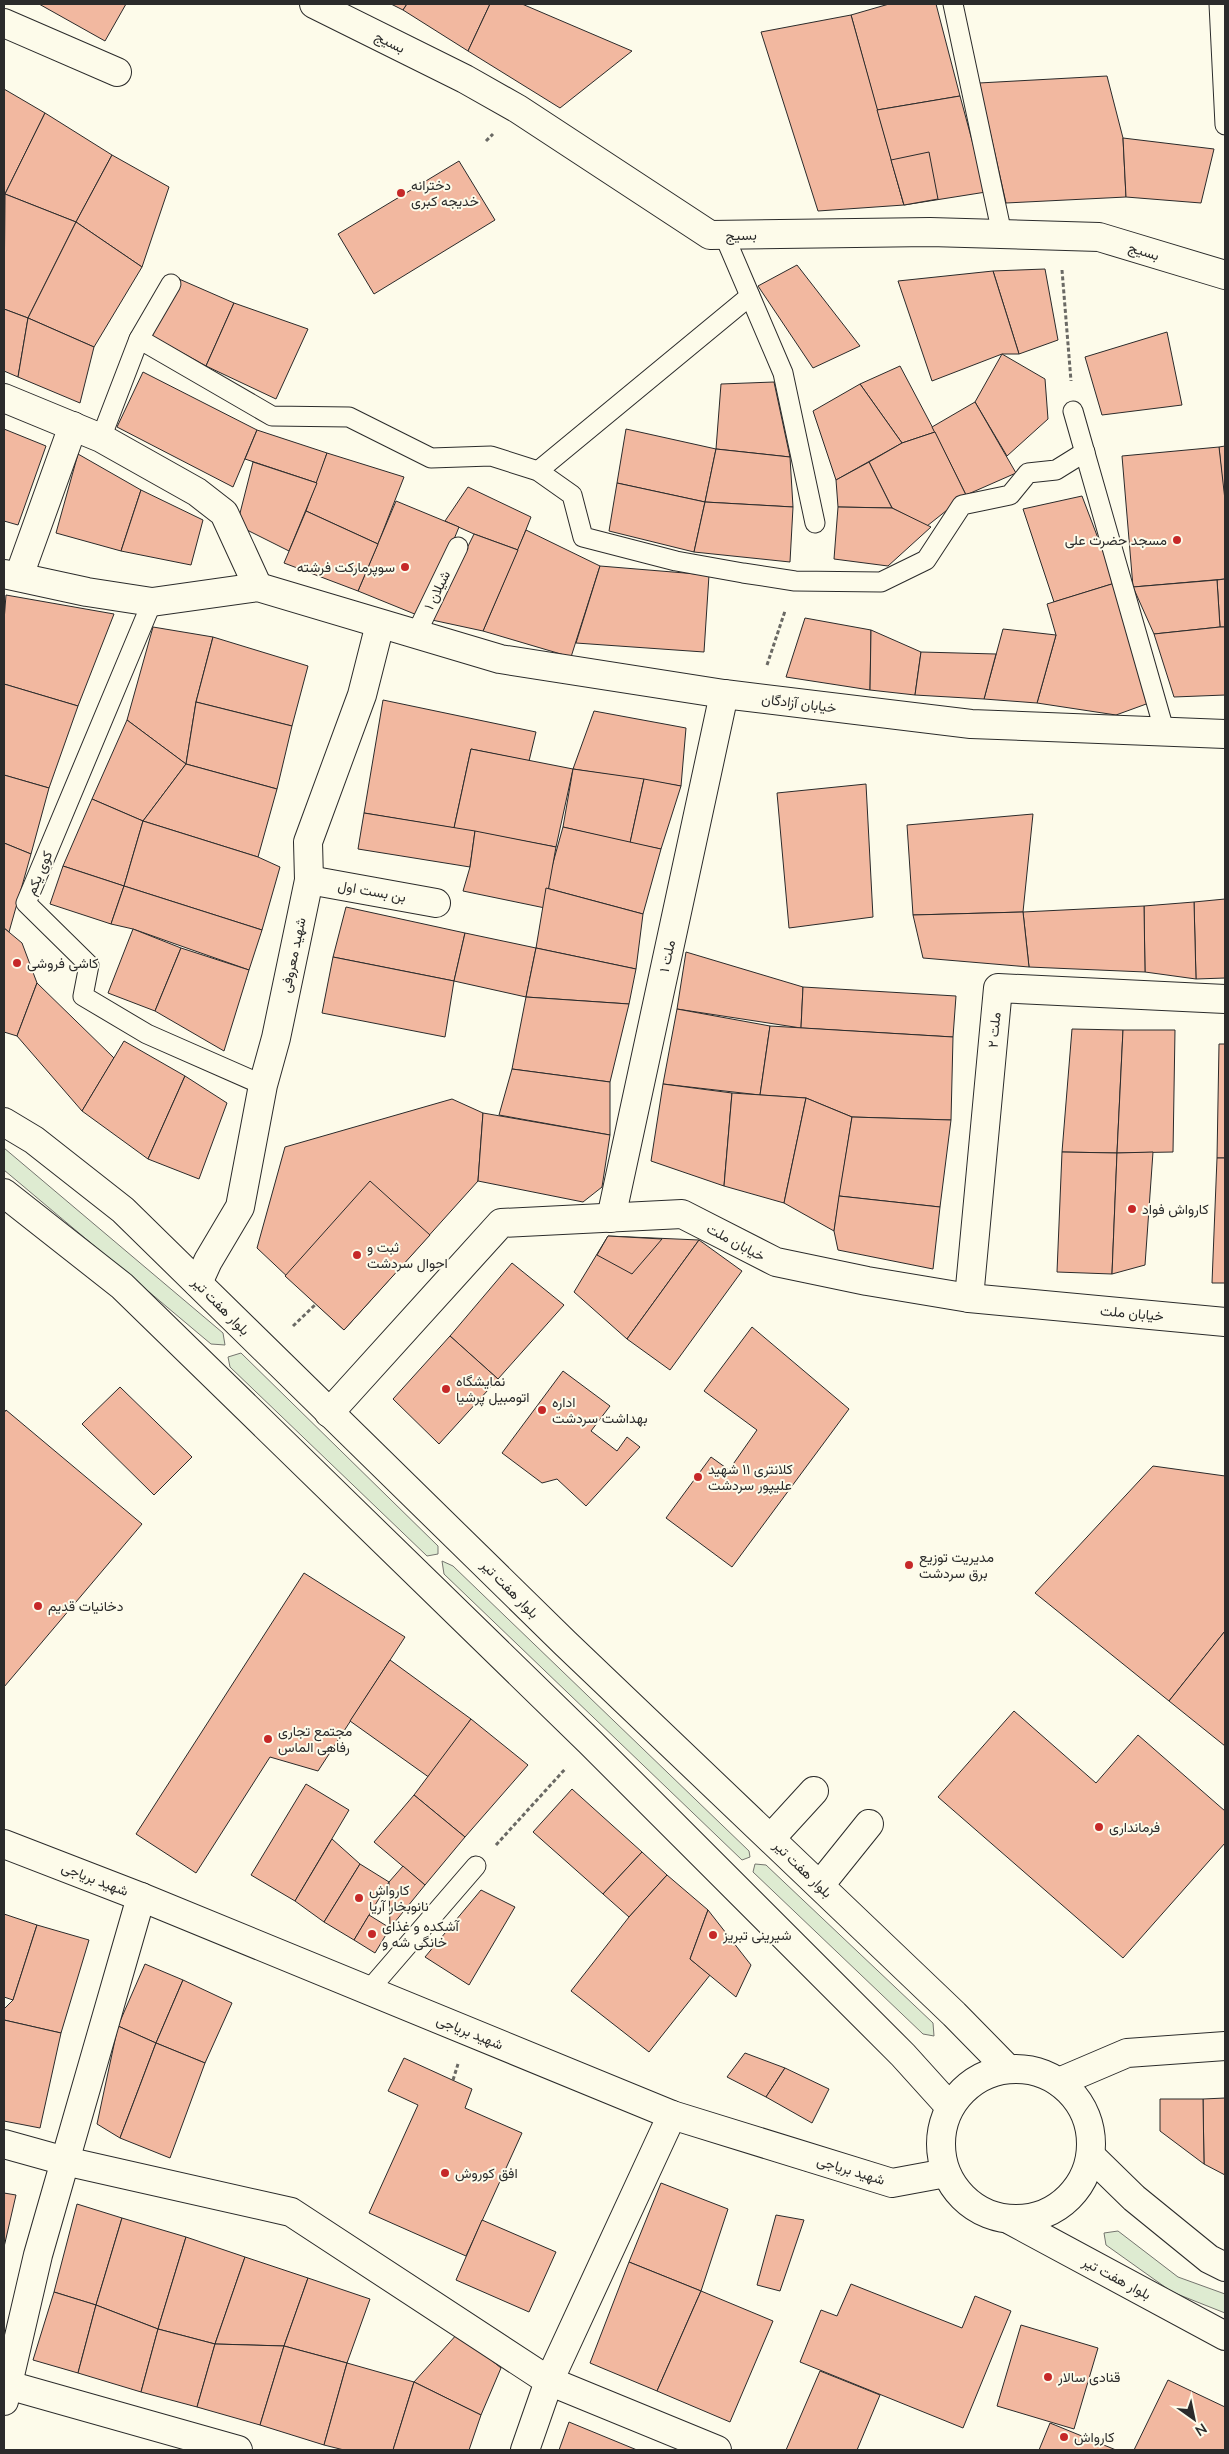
<svg xmlns="http://www.w3.org/2000/svg" width="1229" height="2454" font-family="'Nunito Sans',Vazirmatn,sans-serif">
	<style>
		.green { fill: #deebd1; stroke: #74746e }
		.building { fill: #f2b8a0; stroke: #2b2b2b }
		.lines { fill: none; stroke-linecap: round; stroke-linejoin: round }
		.lane-casing { stroke: #2b2b2b; stroke-width: 21 }
		.street-casing { stroke: #2b2b2b; stroke-width: 30 }
		.secondary-casing { stroke: #2b2b2b; stroke-width: 30 }
		.path { stroke: #6a6964; stroke-width: 3; stroke-dasharray: 4 2.5; stroke-linecap: butt }
		.lane { stroke: #fdfbea; stroke-width: 19 }
		.street { stroke: #fdfbea; stroke-width: 28 }
		.secondary { stroke: #fdfbea; stroke-width: 28 }
		.poi-dot { fill: #c62828; stroke: #fdfbea; stroke-width: 2 }
		.labels { text-anchor: middle; stroke-width: 4; stroke-linejoin: round; paint-order: stroke }
		.street-label { font-size: 14px; fill: #2b2b2b; stroke: #fdfbea }
		.poi-label { font-size: 14px; fill: #2b2b2b; stroke: #fdfbea; text-anchor: start }
	</style>
	<rect width="100%" height="100%" fill="#fdfbea"/>
	<g class="green">
		<path d="M4,1148L223,1333L225,1345L211,1344L4,1170Z"/>
		<path d="M241,1353L438,1546V1554L427,1556L230,1367L228,1357Z"/>
		<path d="M442,1561L453,1566L749,1851L750,1857L742,1860L444,1574Z"/>
		<path d="M755,1864L766,1865L933,2023L934,2036L923,2034L753,1872Z"/>
		<path d="M1118,2231L1178,2277L1225,2294V2313L1172,2292L1106,2245L1104,2233Z"/>
	</g>
	<g class="building">
		<path d="M39,4H126L105,41Z"/>
		<path d="M391,4H407L403,10Z"/>
		<path d="M407,4H490L468,51L403,10Z"/>
		<path d="M490,4H522L632,51L560,108L468,51Z"/>
		<path d="M889,4H936L960,96L877,110L851,15Z"/>
		<path d="M851,15L904,205L818,211L761,32Z"/>
		<path d="M1107,76L1123,138L1126,197L1006,203L979,83Z"/>
		<path d="M4,89L45,113L5,194L4,193Z"/>
		<path d="M960,96L986,192L904,205L877,110Z"/>
		<path d="M45,113L112,155L76,222L5,194Z"/>
		<path d="M1123,138L1214,149L1201,203L1126,197Z"/>
		<path d="M929,152L938,199L904,205L891,160Z"/>
		<path d="M112,155L169,187L142,267L76,222Z"/>
		<path d="M459,161L495,220L374,294L338,234Z"/>
		<path d="M5,194L76,222L28,318L4,309Z"/>
		<path d="M76,222L142,267L94,347L28,318Z"/>
		<path d="M797,265L860,346L813,368L758,286Z"/>
		<path d="M1045,269L1058,340L1019,354L993,271Z"/>
		<path d="M993,271L1019,354H1002L932,381L898,281Z"/>
		<path d="M179,279L234,303L206,366L152,336Z"/>
		<path d="M234,303L308,329L276,399L206,366Z"/>
		<path d="M4,309L28,318L18,377L4,371Z"/>
		<path d="M28,318L94,347L80,403L18,377Z"/>
		<path d="M1167,332L1182,405L1102,415L1085,357Z"/>
		<path d="M1002,354L1045,379L1048,419L1007,456L975,402Z"/>
		<path d="M900,366L935,432L902,443L860,384Z"/>
		<path d="M143,372L257,430L233,487L117,427Z"/>
		<path d="M774,382L790,457L716,449L721,384Z"/>
		<path d="M860,384L902,443L836,480L813,411Z"/>
		<path d="M975,402L1016,473L966,495L932,427Z"/>
		<path d="M4,429L46,446L18,525L4,521Z"/>
		<path d="M626,429L716,449L705,502L617,483Z"/>
		<path d="M257,430L327,453L317,483L245,459Z"/>
		<path d="M935,432L966,495L927,526L892,508L869,462L902,443Z"/>
		<path d="M1225,446V500H1224L1219,447Z"/>
		<path d="M1219,447L1225,500V579L1133,587L1122,456Z"/>
		<path d="M716,449L790,457L793,507L705,502Z"/>
		<path d="M327,453L404,477L378,544L306,511Z"/>
		<path d="M78,454L141,490L121,551L56,533Z"/>
		<path d="M253,462L317,483L289,551L237,525Z"/>
		<path d="M869,462L892,508L838,507L836,480Z"/>
		<path d="M617,483L705,502L694,552L609,531Z"/>
		<path d="M468,487L531,517L518,550L474,534L445,521Z"/>
		<path d="M141,490L203,520L191,565L121,551Z"/>
		<path d="M1082,496L1115,583L1054,602L1023,509Z"/>
		<path d="M396,501L459,527L422,617L358,591Z"/>
		<path d="M705,502L793,507L790,562L694,552Z"/>
		<path d="M838,507L892,508L931,527L888,566L834,559Z"/>
		<path d="M306,511L378,544L358,591L284,563Z"/>
		<path d="M526,530L600,566L571,657L483,631Z"/>
		<path d="M474,534L518,550L483,631L432,620Z"/>
		<path d="M600,566L709,575L704,652L576,643Z"/>
		<path d="M1225,579V627H1220L1217,580Z"/>
		<path d="M1217,580L1220,627L1154,634L1133,587Z"/>
		<path d="M1115,583L1149,703L1116,715L1037,703L1056,635L1047,604Z"/>
		<path d="M6,595L114,614L78,706L4,684V621Z"/>
		<path d="M805,618L871,630L870,690L786,677Z"/>
		<path d="M153,627L213,637L196,702L186,764L127,720Z"/>
		<path d="M1220,627H1225V695L1174,697L1154,634Z"/>
		<path d="M1003,629L1056,635L1037,703L984,699Z"/>
		<path d="M871,630L921,652L915,695L870,690Z"/>
		<path d="M213,637L308,666L292,726L196,702Z"/>
		<path d="M921,652L996,654L984,699L915,695Z"/>
		<path d="M4,684L78,706L49,788L4,775Z"/>
		<path d="M383,700L536,732L529,761L471,749L454,828L364,813Z"/>
		<path d="M196,702L292,726L277,789L186,764Z"/>
		<path d="M594,711L686,728L681,786L573,769Z"/>
		<path d="M127,720L186,764L143,821L92,799Z"/>
		<path d="M471,749L573,769L556,847L454,828Z"/>
		<path d="M186,764L277,789L258,857L143,821Z"/>
		<path d="M573,769L644,779L630,843L563,827Z"/>
		<path d="M4,775L49,788L31,854L4,843Z"/>
		<path d="M644,779L681,786L661,849L630,843Z"/>
		<path d="M866,784L873,917L789,928L777,793Z"/>
		<path d="M92,799L143,821L124,886L63,866Z"/>
		<path d="M364,813L475,831L470,867L358,849Z"/>
		<path d="M1033,814L1023,912L913,915L907,825Z"/>
		<path d="M143,821L258,857L280,867L262,930L124,886Z"/>
		<path d="M563,827L661,849L643,914L546,888Z"/>
		<path d="M475,831L556,847L545,908L463,891L470,867Z"/>
		<path d="M4,843L31,854L9,932L4,928Z"/>
		<path d="M63,866L124,886L111,924L50,904Z"/>
		<path d="M124,886L262,930L249,970L133,929L111,924Z"/>
		<path d="M546,888L643,914L636,969L536,948Z"/>
		<path d="M1225,899V978L1196,979L1194,902Z"/>
		<path d="M1194,902L1196,979L1145,972L1144,906Z"/>
		<path d="M1144,906L1145,972L1029,967L1023,912Z"/>
		<path d="M346,907L465,933L454,981L333,957Z"/>
		<path d="M1023,912L1029,967L923,958L913,915Z"/>
		<path d="M4,928L22,943L37,983L17,1036L4,1032Z"/>
		<path d="M133,929L181,948L155,1011L108,993Z"/>
		<path d="M465,933L536,948L526,997L454,981Z"/>
		<path d="M181,948L249,970L224,1051L155,1011Z"/>
		<path d="M536,948L636,969L629,1004L526,997Z"/>
		<path d="M686,952L803,987L801,1028L677,1009Z"/>
		<path d="M333,957L454,981L445,1037L322,1013Z"/>
		<path d="M37,983L114,1058L82,1111L17,1036Z"/>
		<path d="M803,987L956,996L953,1037L801,1028Z"/>
		<path d="M526,997L629,1004L610,1082L512,1069Z"/>
		<path d="M677,1009L770,1026L760,1095L663,1084Z"/>
		<path d="M770,1026L953,1037L951,1120L852,1117L806,1098L760,1095Z"/>
		<path d="M1072,1029L1123,1030L1117,1153L1062,1152Z"/>
		<path d="M1123,1030H1175L1173,1152L1117,1153Z"/>
		<path d="M124,1041L185,1076L148,1159L82,1111Z"/>
		<path d="M1219,1044H1225V1158H1217Z"/>
		<path d="M512,1069L610,1082V1135L499,1115Z"/>
		<path d="M185,1076L227,1103L199,1179L148,1159Z"/>
		<path d="M663,1084L732,1093L724,1186L651,1161Z"/>
		<path d="M732,1093L806,1098L784,1203L724,1186Z"/>
		<path d="M806,1098L852,1117L834,1231L784,1203Z"/>
		<path d="M452,1099L483,1113L478,1181L344,1330L257,1248L285,1147Z"/>
		<path d="M483,1113L610,1135L602,1187L583,1202L478,1181Z"/>
		<path d="M852,1117L951,1120L940,1207L839,1196Z"/>
		<path d="M1062,1152L1117,1153L1112,1274L1057,1272Z"/>
		<path d="M1153,1152L1145,1265L1112,1274L1117,1153Z"/>
		<path d="M1217,1158H1225V1283H1212Z"/>
		<path d="M370,1181L430,1235L344,1330L285,1276Z"/>
		<path d="M839,1196L940,1207L933,1269L838,1250L834,1231Z"/>
		<path d="M608,1236L699,1240L627,1339L574,1292Z"/>
		<path d="M608,1236L662,1239L632,1274L597,1255Z"/>
		<path d="M699,1240L742,1271L670,1370L627,1339Z"/>
		<path d="M512,1263L564,1305L498,1379L450,1336Z"/>
		<path d="M752,1327L849,1409L732,1567L666,1518L711,1457L729,1470L757,1430L704,1391Z"/>
		<path d="M450,1336L498,1379L439,1444L393,1399Z"/>
		<path d="M563,1371L610,1406L591,1431L617,1451L627,1437L640,1447L586,1506L557,1479L542,1483L502,1453Z"/>
		<path d="M120,1387L192,1457L154,1495L82,1424Z"/>
		<path d="M6,1410L142,1524L4,1687V1413Z"/>
		<path d="M1153,1466L1225,1476V1631L1169,1701L1035,1593Z"/>
		<path d="M304,1573L405,1637L318,1771L270,1757L196,1873L136,1834Z"/>
		<path d="M1225,1631V1746L1169,1701Z"/>
		<path d="M390,1660L471,1719L430,1778L350,1721Z"/>
		<path d="M1014,1711L1096,1783L1138,1735L1225,1811V1843L1123,1958L938,1797Z"/>
		<path d="M471,1719L528,1765L465,1837L414,1795Z"/>
		<path d="M306,1784L349,1810L295,1901L251,1875Z"/>
		<path d="M572,1789L642,1852L603,1894L533,1832Z"/>
		<path d="M414,1795L465,1837L425,1885L374,1842Z"/>
		<path d="M332,1839L360,1864L324,1922L295,1901Z"/>
		<path d="M642,1852L667,1875L629,1917L603,1894Z"/>
		<path d="M360,1864L389,1882L354,1940L324,1922Z"/>
		<path d="M403,1866L425,1885L390,1928L389,1882Z"/>
		<path d="M667,1875L708,1910L690,1959L710,1975L649,2052L571,1991L629,1917Z"/>
		<path d="M481,1890L515,1907L469,1985L425,1957Z"/>
		<path d="M708,1910L751,1965L736,1997L690,1959Z"/>
		<path d="M4,1914L37,1925L13,2000L4,1997Z"/>
		<path d="M369,1915L390,1928L375,1953L354,1940Z"/>
		<path d="M37,1925L89,1940L61,2033L4,2020V2009L13,2000Z"/>
		<path d="M145,1964L183,1980L156,2043L118,2026Z"/>
		<path d="M183,1980L232,2003L205,2063L156,2043Z"/>
		<path d="M4,2020L61,2033L40,2128L4,2121Z"/>
		<path d="M118,2026L156,2043L120,2138L97,2124Z"/>
		<path d="M156,2043L205,2063L170,2158L120,2138Z"/>
		<path d="M745,2053L785,2068L766,2097L727,2077Z"/>
		<path d="M404,2058L472,2089L465,2108L522,2133L466,2256L369,2213L418,2105L388,2091Z"/>
		<path d="M785,2068L829,2089L812,2123L766,2097Z"/>
		<path d="M1225,2098V2175L1204,2164L1203,2099Z"/>
		<path d="M1160,2099H1203L1204,2164L1160,2131Z"/>
		<path d="M661,2183L728,2209L701,2291L629,2262Z"/>
		<path d="M4,2193L16,2195L4,2247Z"/>
		<path d="M77,2204L122,2218L96,2305L54,2292Z"/>
		<path d="M776,2215L804,2220L780,2291L757,2285Z"/>
		<path d="M122,2218L186,2237L158,2329L96,2305Z"/>
		<path d="M482,2220L556,2252L529,2312L456,2280Z"/>
		<path d="M186,2237L245,2257L215,2344L158,2329Z"/>
		<path d="M245,2257L308,2278L284,2346L215,2344Z"/>
		<path d="M629,2262L701,2291L657,2391L590,2363Z"/>
		<path d="M308,2278L370,2299L347,2363L284,2346Z"/>
		<path d="M851,2284L962,2328L975,2296L1011,2311L963,2428L800,2362L821,2310L837,2316Z"/>
		<path d="M701,2291L773,2321L730,2422L657,2391Z"/>
		<path d="M54,2292L96,2305L78,2373L33,2360Z"/>
		<path d="M96,2305L158,2329L141,2392L78,2373Z"/>
		<path d="M1021,2325L1098,2348L1074,2429L997,2406Z"/>
		<path d="M158,2329L215,2344L197,2407L141,2392Z"/>
		<path d="M458,2333L501,2368L481,2415L414,2382Z"/>
		<path d="M215,2344L284,2346L260,2425L197,2407Z"/>
		<path d="M284,2346L347,2363L324,2445L260,2425Z"/>
		<path d="M347,2363L414,2382L393,2450H344L324,2445Z"/>
		<path d="M820,2371L880,2395L857,2450H786Z"/>
		<path d="M1168,2380L1225,2407V2450H1134Z"/>
		<path d="M414,2382L481,2415L469,2450H393Z"/>
		<path d="M569,2422L637,2450H559Z"/>
		<path d="M1050,2423L1116,2450H1039Z"/>
	</g>
	<g class="lines">
		<defs>
			<g id="lane">
				<path d="M953,4L1002,234"/>
				<path d="M1219,4L1225,125"/>
				<path d="M724,235L783,373L815,523"/>
				<path d="M139,339L171,284"/>
				<path d="M1073,411L1165,733"/>
				<path d="M101,438L139,339L272,416L349,417L431,458L491,456L538,471L572,495L583,537L676,561L743,573L795,581L881,582L926,560L962,505L1010,495L1028,473L1056,470L1085,452"/>
				<path d="M538,471L750,296"/>
				<path d="M152,602L26,903L89,965L83,996L147,1034L263,1085"/>
				<path d="M416,634L458,547"/>
				<path d="M368,1991L476,1866"/>
			</g>
			<g id="street">
				<path d="M4,23L117,72"/>
				<path d="M4,398L101,438L197,492L224,513L258,587"/>
				<path d="M4,574L87,592L152,602L258,587L500,659L724,694L971,724L1225,734"/>
				<path d="M19,576L73,426"/>
				<path d="M309,880L436,903"/>
				<path d="M611,1218L724,694"/>
				<path d="M198,1283L208,1261L240,1207L263,1085L276,1038L309,880L308,842L362,695L380,624"/>
				<path d="M969,1298L998,988L1225,999"/>
				<path d="M771,1838L814,1791"/>
				<path d="M820,1885L869,1824"/>
				<path d="M4,2144L65,2161L291,2212L549,2381L717,2450"/>
				<path d="M8,2385L238,2450"/>
				<path d="M4,2401L38,2255L141,1897"/>
				<path d="M525,2450L549,2381L672,2115"/>
			</g>
			<g id="secondary">
				<path d="M314,4L465,79L518,109L710,235L930,232L1099,237L1225,275"/>
				<path d="M4,1122L34,1140L123,1210L565,1643L954,2014L1008,2069"/>
				<path d="M4,1193L122,1286L590,1742L903,2055L950,2107"/>
				<path d="M329,1413L501,1223L682,1214L776,1262L867,1281L969,1298L1225,1322"/>
				<path d="M4,1844L141,1897L672,2115L892,2183L946,2173"/>
				<circle cx="1016" cy="2144" r="75"/>
				<path d="M1059,2082L1127,2053L1225,2046"/>
				<path d="M1091,2156L1134,2198L1209,2259L1225,2267"/>
				<path d="M1010,2220L1225,2336"/>
			</g>
		</defs>
		<use href="#lane" class="lane-casing"/>
		<use href="#street" class="street-casing"/>
		<use href="#secondary" class="secondary-casing"/>
		<g class="path">
			<path d="M486,141L493,134"/>
			<path d="M1062,270L1071,381"/>
			<path d="M767,665L785,611"/>
			<path d="M293,1326L316,1304"/>
			<path d="M496,1845L566,1768"/>
			<path d="M453,2080L458,2064"/>
		</g>
		<use href="#lane" class="lane"/>
		<use href="#street" class="street"/>
		<use href="#secondary" class="secondary"/>
	</g>
	<g class="poi-dot">
		<circle cx="401" cy="193" r="5"/>
		<circle cx="1177" cy="540" r="5"/>
		<circle cx="405" cy="567" r="5"/>
		<circle cx="17" cy="963" r="5"/>
		<circle cx="1132" cy="1209" r="5"/>
		<circle cx="357" cy="1255" r="5"/>
		<circle cx="446" cy="1389" r="5"/>
		<circle cx="542" cy="1410" r="5"/>
		<circle cx="698" cy="1477" r="5"/>
		<circle cx="909" cy="1565" r="5"/>
		<circle cx="38" cy="1606" r="5"/>
		<circle cx="268" cy="1739" r="5"/>
		<circle cx="1099" cy="1827" r="5"/>
		<circle cx="359" cy="1898" r="5"/>
		<circle cx="372" cy="1934" r="5"/>
		<circle cx="713" cy="1935" r="5"/>
		<circle cx="445" cy="2173" r="5"/>
		<circle cx="1048" cy="2377" r="5"/>
		<circle cx="1064" cy="2437" r="5"/>
	</g>
	<g class="labels">
		<g class="street-label">
			<text transform="translate(390 42) rotate(26)" y="5">بسیج</text>
			<text transform="translate(741 235) rotate(-1)" y="5">بسیج</text>
			<text transform="translate(1144 251) rotate(17)" y="5">بسیج</text>
			<text transform="translate(437 590) rotate(-64)" y="5">شیلان ۱</text>
			<text transform="translate(799 703) rotate(7)" y="5">خیابان آزادگان</text>
			<text transform="translate(39 873) rotate(-67)" y="5">کوی یکم</text>
			<text transform="translate(372 891) rotate(10)" y="5">بن بست اول</text>
			<text transform="translate(293 955) rotate(-78)" y="5">شهید معروفی</text>
			<text transform="translate(667 956) rotate(-78)" y="5">ملت ۱</text>
			<text transform="translate(994 1030) rotate(-85)" y="5">ملت ۲</text>
			<text transform="translate(736 1242) rotate(28)" y="5">خیابان ملت</text>
			<text transform="translate(221 1306) rotate(45)" y="5">بلوار هفت تیر</text>
			<text transform="translate(1132 1313) rotate(5)" y="5">خیابان ملت</text>
			<text transform="translate(510 1589) rotate(45)" y="5">بلوار هفت تیر</text>
			<text transform="translate(803 1869) rotate(44)" y="5">بلوار هفت تیر</text>
			<text transform="translate(95 1879) rotate(21)" y="5">شهید بریاجی</text>
			<text transform="translate(470 2032) rotate(22)" y="5">شهید بریاجی</text>
			<text transform="translate(851 2170) rotate(17)" y="5">شهید بریاجی</text>
			<text transform="translate(1117 2278) rotate(28)" y="5">بلوار هفت تیر</text>
		</g>
		<g class="poi-label">
			<text x="411" y="190">دخترانه<tspan x="411" dy="16">خدیجه کبری</tspan></text>
			<text x="1167" y="545" text-anchor="end">مسجد حضرت علی</text>
			<text x="395" y="572" text-anchor="end">سوپرمارکت فرشته</text>
			<text x="27" y="968">کاشی فروشی</text>
			<text x="1142" y="1214">کارواش فواد</text>
			<text x="367" y="1252">ثبت و<tspan x="367" dy="16">احوال سردشت</tspan></text>
			<text x="456" y="1386">نمایشگاه<tspan x="456" dy="16">اتومبیل پرشیا</tspan></text>
			<text x="552" y="1407">اداره<tspan x="552" dy="16">بهداشت سردشت</tspan></text>
			<text x="708" y="1474">کلانتری ۱۱ شهید<tspan x="708" dy="16">علیپور سردشت</tspan></text>
			<text x="919" y="1562">مدیریت توزیع<tspan x="919" dy="16">برق سردشت</tspan></text>
			<text x="48" y="1611">دخانیات قدیم</text>
			<text x="278" y="1736">مجتمع تجاری<tspan x="278" dy="16">رفاهی الماس</tspan></text>
			<text x="1109" y="1832">فرمانداری</text>
			<text x="369" y="1895">کارواش<tspan x="369" dy="16">نانوبخار آریا</tspan></text>
			<text x="382" y="1931">آشکده و غذای<tspan x="382" dy="16">خانگی شه و</tspan></text>
			<text x="723" y="1940">شیرینی تبریز</text>
			<text x="455" y="2178">افق کوروش</text>
			<text x="1058" y="2382">قنادی سالار</text>
			<text x="1074" y="2442">کارواش</text>
		</g>
	</g>
	<rect width="1229" height="2454" fill="none" stroke="#2b2b2b" stroke-width="10"/>
	<g transform="translate(1194 2419) rotate(147)" stroke="#fdfbea" stroke-width="4" paint-order="stroke">
	<path d="M0-4L9 19L0 12L-9 19Z" fill="#2b2b2b"/>
	<text y="-8" font-size="14" font-weight="bold" text-anchor="middle" fill="#2b2b2b">N</text>
	</g>
</svg>
